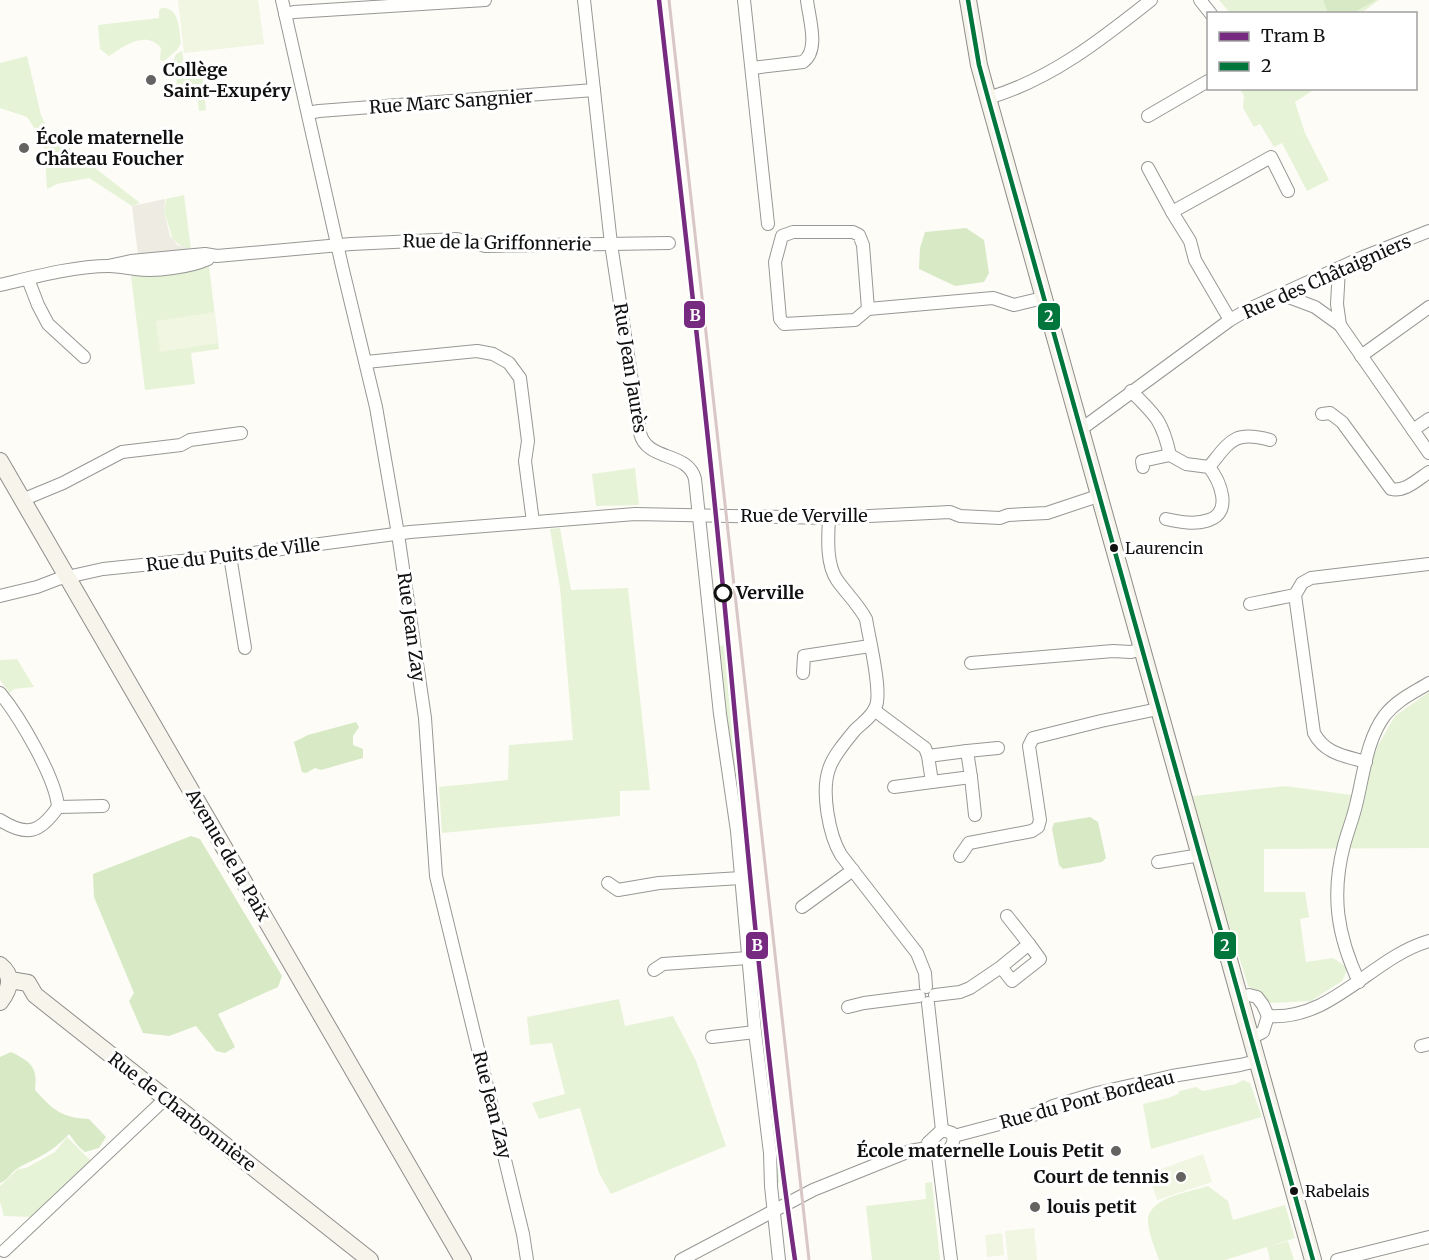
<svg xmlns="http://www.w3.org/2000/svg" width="1429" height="1260" font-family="Merriweather,serif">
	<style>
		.green { fill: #e7f3d7 }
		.forest { fill: #d8eac5 }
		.pitch { fill: #f0f6e1 }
		.plaza { fill: #edebe2 }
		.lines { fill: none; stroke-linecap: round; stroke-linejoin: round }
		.street-casing { stroke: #979795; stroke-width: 14 }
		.secondary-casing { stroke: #8e8d8b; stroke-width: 18 }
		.street { stroke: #fffffe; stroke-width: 12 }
		.secondary { stroke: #f6f4eb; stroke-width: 16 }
		.tram { stroke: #d9c6c7; stroke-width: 1.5 }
		.rail { stroke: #d9c6c7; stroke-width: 3 }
		.bus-1-casing { stroke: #fff; stroke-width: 9 }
		.bus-1 { stroke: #00763c; stroke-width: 4.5 }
		.tram-1-casing { stroke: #fff; stroke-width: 9 }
		.tram-1 { stroke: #762a80; stroke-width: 4.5 }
		.poi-dot { fill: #646362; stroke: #fff; stroke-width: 2 }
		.bus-dot { fill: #111; stroke: #fff; stroke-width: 2 }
		.stop-dot { fill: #fff; stroke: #111; stroke-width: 3 }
		.labels { text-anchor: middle; stroke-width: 6; stroke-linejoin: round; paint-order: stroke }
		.bus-label { font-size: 16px; fill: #111; stroke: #fff; text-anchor: start }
		.poi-label { font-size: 18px; font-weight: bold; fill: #111; stroke: #fff; text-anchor: start }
		.street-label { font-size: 18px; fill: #111; stroke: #fff }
		.stop-label { font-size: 18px; font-weight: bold; fill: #111; stroke: #fff; text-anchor: start }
		.line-badge { stroke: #fff; stroke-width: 2 }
		.badge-label { font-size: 16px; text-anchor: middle; font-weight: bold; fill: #fff }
	</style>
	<rect width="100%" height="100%" fill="#fdfcf7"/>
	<g class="green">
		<path d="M1219,0H1379L1360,14L1230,13Z"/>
		<path d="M161,8C180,6 179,30 181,43L177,50L164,61L160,60L161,48C145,30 125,46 109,56L100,49L98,25L159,18V11Z"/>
		<path d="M182,51L184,63L194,62L202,73L206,110L199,111L197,94L179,96L176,89L177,73L172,64L176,54Z"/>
		<path d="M27,56L41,115L49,132L140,203L132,206L89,178L57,184L47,189L44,142L27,117L0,108V63Z"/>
		<path d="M1240,89H1315L1295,102L1305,133L1329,180L1307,191L1282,143L1274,147L1260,124L1254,127L1243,108L1244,96Z"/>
		<path d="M184,195L191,249L184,248L173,240L164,211L166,199Z"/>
		<path d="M209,266L219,349L191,353L195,384L145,390L131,276Z"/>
		<path d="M635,468L639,505L596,506L592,474Z"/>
		<path d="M560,528L571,590L628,588L650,790L620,791V816L442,833L439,787L508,780L509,745L573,740L560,588L550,529Z"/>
		<path d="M730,645L786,1182L774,1183L717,646Z"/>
		<path d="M17,659L34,687L14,689L10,693L0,680V660Z"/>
		<path d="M1429,692V848L1264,849V892H1305L1309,917L1300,919L1306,962L1333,958L1348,968L1342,981L1311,1001L1271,1003L1248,986L1208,857L1193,796L1285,786L1352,795L1367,779L1377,747L1395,716Z"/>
		<path d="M619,999L625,1026L673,1016L696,1061L726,1146L611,1194L599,1173L580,1108L539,1119L532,1103L565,1094L552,1043L530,1045L527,1017Z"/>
		<path d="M1243,1080L1250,1083L1262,1117L1151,1149L1143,1104L1168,1098L1178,1094L1180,1091L1196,1087L1203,1091L1236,1084Z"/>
		<path d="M67,1137L91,1161L32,1217L4,1216L0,1202V1186L18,1169L26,1168L55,1152Z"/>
		<path d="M932,1182L940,1260H872L866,1206L926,1199L925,1183Z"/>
		<path d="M1208,1186L1228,1201L1233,1220L1285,1205L1295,1238L1268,1247L1288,1241L1294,1260H1270L1267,1247L1225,1260H1159C1155,1248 1149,1235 1148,1223C1145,1198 1190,1192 1208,1186Z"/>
	</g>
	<g class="forest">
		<path d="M1323,0H1376L1353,13H1328Z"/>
		<path d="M966,228L984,240L989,273L984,282L955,286L919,269L920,248L925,232Z"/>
		<path d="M356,722L359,727L353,736V745L363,749V758L321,770L315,768L306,773L302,772L294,742L308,735Z"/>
		<path d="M1090,817L1098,822L1106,858L1102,862L1063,869L1059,865L1052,829L1054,823Z"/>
		<path d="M191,836L200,839L282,976L278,987L218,1014L235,1047L225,1053L216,1051L196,1026L169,1036L143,1033L129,1001L134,993L94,897L93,874Z"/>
		<path d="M11,1052C31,1062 38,1067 35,1090C53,1110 62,1118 89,1119L106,1137L99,1148L85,1152L78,1146L69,1134C51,1153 41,1156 18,1168C11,1172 8,1180 0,1183V1057Z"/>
	</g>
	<g class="pitch">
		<path d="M178,0H258L264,44L184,53Z"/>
		<path d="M215,312L218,343L160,352L156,321Z"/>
		<path d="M1203,1154L1212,1182L1157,1200L1151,1182L1153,1172Z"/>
		<path d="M1034,1228L1037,1260H1008L1005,1231Z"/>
		<path d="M1002,1233L1004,1255L987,1257L985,1235Z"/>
	</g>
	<path class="plaza" d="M165,199L164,211L170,236L177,245L191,249L138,255L132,206Z"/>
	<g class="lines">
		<defs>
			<g id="street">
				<path d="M282,0L342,266L376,407L398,534L425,718L436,876L523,1234L527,1260"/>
				<path d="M584,0L611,244L640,433C647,462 688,451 695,479L720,714L737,831L755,1032L770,1153L771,1186L779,1260"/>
				<path d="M744,0L768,224"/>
				<path d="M1200,0L1211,14"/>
				<path d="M285,14L294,12L485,0"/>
				<path d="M752,68L803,62C820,50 809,19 807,0"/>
				<path d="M988,98C1050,80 1102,39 1151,0"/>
				<path d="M308,113L319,111L594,90"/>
				<path d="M1148,116L1208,81"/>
				<path d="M1148,168L1172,212"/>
				<path d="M108,266L131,261L205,254L217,256L351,244L457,239L485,246L669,243"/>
				<path d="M1339,269L1337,304L1340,325"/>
				<path d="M28,279L38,305L48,324L84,357"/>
				<path d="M0,285C34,277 74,266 109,266C118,266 127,268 136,269C156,272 190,267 208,259"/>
				<path d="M1283,295L1315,307L1340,325L1429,453"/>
				<path d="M868,309L863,245L859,235L853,232H793L782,236L775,262L780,319L784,324L855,320L868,309L993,298L1014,305L1043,298"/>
				<path d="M1230,320L1195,260L1190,241L1172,212L1271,157L1288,191"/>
				<path d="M1361,356L1429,307"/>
				<path d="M366,362L477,351L493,354L509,363L520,378L528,441L525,461L533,522"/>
				<path d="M1131,391C1156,416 1162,420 1170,455L1186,464L1209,467C1220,481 1233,512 1209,520C1195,525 1180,522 1166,519"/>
				<path d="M1322,414L1330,413L1342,422L1391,489C1405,492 1417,480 1429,472"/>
				<path d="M1080,430L1230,320L1249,309L1363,257L1429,231"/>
				<path d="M1413,430L1429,419"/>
				<path d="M1143,467L1142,461L1170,455"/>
				<path d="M1209,467C1230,441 1234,430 1270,440"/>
				<path d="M22,500L63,483L122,452L181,445L190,440L241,433"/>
				<path d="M829,518C828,537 826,564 837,580C846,593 858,604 866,619C869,638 882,690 876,706C872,717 863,722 855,730C846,741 833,756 829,769C821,792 829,835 841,855L917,953L925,973L926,987"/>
				<path d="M230,556L245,648"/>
				<path d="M0,596L37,587L58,579L103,569L230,556L410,532L635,514L829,518L950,512L960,516L1000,518L1008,515L1047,513L1098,496"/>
				<path d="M1250,604L1295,595"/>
				<path d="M971,663L1113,651L1131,652L1142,649"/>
				<path d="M803,673L804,656L870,646"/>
				<path d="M0,693C19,716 56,778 58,807C40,833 27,837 0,820"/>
				<path d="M874,710L925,748L928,756L932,782L971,777L967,751L928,756"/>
				<path d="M967,751L998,748"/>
				<path d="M1366,762C1345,756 1325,754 1314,733L1295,595L1302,583L1311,578L1429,564"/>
				<path d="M971,777L975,815"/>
				<path d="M894,787L932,782"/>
				<path d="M58,807L103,806"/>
				<path d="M960,856L969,843L1032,831L1038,827L1040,820L1029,746L1033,738L1101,721L1158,709"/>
				<path d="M1158,862L1200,855"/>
				<path d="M608,883L618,890L659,883L741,878"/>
				<path d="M802,907L853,870"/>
				<path d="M1007,916L1029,944"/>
				<path d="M654,970L663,964L748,958"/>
				<path d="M1359,982C1337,935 1331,895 1344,845C1348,830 1354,816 1357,801C1364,772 1367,739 1385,715C1397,700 1413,693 1429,683"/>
				<path d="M935,995L960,992L970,988L1001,967L1012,981L1040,959L1029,944L1001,967"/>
				<path d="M1240,997L1249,995L1257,997L1263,1005L1268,1016"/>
				<path d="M928,1003L942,1130"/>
				<path d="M848,1007L864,1003L919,996"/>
				<path d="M1268,1016C1332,1021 1371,958 1429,941"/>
				<path d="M712,1037L755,1032"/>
				<path d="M1251,1038L1263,1032L1268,1016"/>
				<path d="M1421,1046L1429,1044"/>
				<path d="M942,1130L952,1133C958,1146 942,1161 929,1151L928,1143Z"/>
				<path d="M954,1136L1037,1114L1053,1106L1097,1093L1172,1076L1240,1065L1257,1061"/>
				<path d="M938,1156L951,1260"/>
				<path d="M4,1251L165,1099"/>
				<path d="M681,1260L813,1190L910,1151L927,1148"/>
				<path d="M1337,1260L1429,1237"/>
			</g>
			<g id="secondary">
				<path d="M968,0L979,65L988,98L1313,1260"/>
				<path d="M0,461L463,1260"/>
				<path d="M0,965C14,976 10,989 0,1002"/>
				<path d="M10,980L28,983L35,995L370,1260"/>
			</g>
		</defs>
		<use href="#street" class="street-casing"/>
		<use href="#secondary" class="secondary-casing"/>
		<use href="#street" class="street"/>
		<use href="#secondary" class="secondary"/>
		<path class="tram" d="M752,933L754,899"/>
		<path class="rail" d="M669,0C717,420 761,840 809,1260"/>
		<defs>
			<path id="bus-1" d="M968,0L979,65L988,98L1313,1260"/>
		</defs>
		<use href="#bus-1" class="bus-1-casing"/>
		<use href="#bus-1" class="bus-1"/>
		<defs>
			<path id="tram-1" d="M659,0C680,186 702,371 720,557C743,792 761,1027 795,1260"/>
		</defs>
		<use href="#tram-1" class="tram-1-casing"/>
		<use href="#tram-1" class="tram-1"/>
	</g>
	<g class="poi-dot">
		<circle cx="151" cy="80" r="6"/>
		<circle cx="24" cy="148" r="6"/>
		<circle cx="1116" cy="1151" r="6"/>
		<circle cx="1181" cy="1177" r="6"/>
		<circle cx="1035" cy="1207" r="6"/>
	</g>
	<g class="bus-dot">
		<circle cx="1114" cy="548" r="5"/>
		<circle cx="1294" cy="1191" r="5"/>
	</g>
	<circle class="stop-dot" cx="723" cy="593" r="8"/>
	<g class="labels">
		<g class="bus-label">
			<text x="1125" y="554">Laurencin</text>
			<text x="1305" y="1197">Rabelais</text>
		</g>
		<g class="poi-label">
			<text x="163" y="76">Collège<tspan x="163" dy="21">Saint-Exupéry</tspan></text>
			<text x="36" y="144">École maternelle<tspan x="36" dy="21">Château Foucher</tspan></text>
			<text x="1104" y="1157" text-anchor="end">École maternelle Louis Petit</text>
			<text x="1169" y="1183" text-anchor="end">Court de tennis</text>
			<text x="1047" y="1213">louis petit</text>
		</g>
		<g class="street-label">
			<text transform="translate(451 102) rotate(-4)" y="6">Rue Marc Sangnier</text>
			<text transform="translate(497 243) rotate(1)" y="6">Rue de la Griffonnerie</text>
			<text transform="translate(1327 277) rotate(-24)" y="6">Rue des Châtaigniers</text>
			<text transform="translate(630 368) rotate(81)" y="6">Rue Jean Jaurès</text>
			<text x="804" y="522">Rue de Verville</text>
			<text transform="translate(233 555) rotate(-7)" y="6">Rue du Puits de Ville</text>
			<text transform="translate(411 627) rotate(82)" y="6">Rue Jean Zay</text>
			<text transform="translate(228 855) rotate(60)" y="6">Avenue de la Paix</text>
			<text transform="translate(1087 1100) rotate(-15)" y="6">Rue du Pont Bordeau</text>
			<text transform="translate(492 1105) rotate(76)" y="6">Rue Jean Zay</text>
			<text transform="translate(182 1112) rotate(38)" y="6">Rue de Charbonnière</text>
		</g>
		<g class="stop-label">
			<text x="736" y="599">Verville</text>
		</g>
	</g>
	<g class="line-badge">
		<rect x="683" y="300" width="23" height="29" rx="6" fill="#762a80"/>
		<rect x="1037" y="302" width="24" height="29" rx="6" fill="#00763c"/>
		<rect x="1213" y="931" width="24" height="29" rx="6" fill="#00763c"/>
		<rect x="745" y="931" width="24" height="29" rx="6" fill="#762a80"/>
	</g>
	<g class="badge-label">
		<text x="695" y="321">B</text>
		<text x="1049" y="322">2</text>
		<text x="1225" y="951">2</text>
		<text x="757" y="951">B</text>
	</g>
	<rect x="1207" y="12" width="210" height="78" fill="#ffffff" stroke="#a0a0a0" stroke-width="1.5"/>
	<rect x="1219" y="32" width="30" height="9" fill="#762a80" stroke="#a0a0a0" stroke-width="1.5"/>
	<text x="1261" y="42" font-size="18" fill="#111111">Tram B</text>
	<rect x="1219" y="62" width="30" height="9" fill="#00763c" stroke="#a0a0a0" stroke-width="1.5"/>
	<text x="1261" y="72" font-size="18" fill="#111111">2</text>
</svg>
